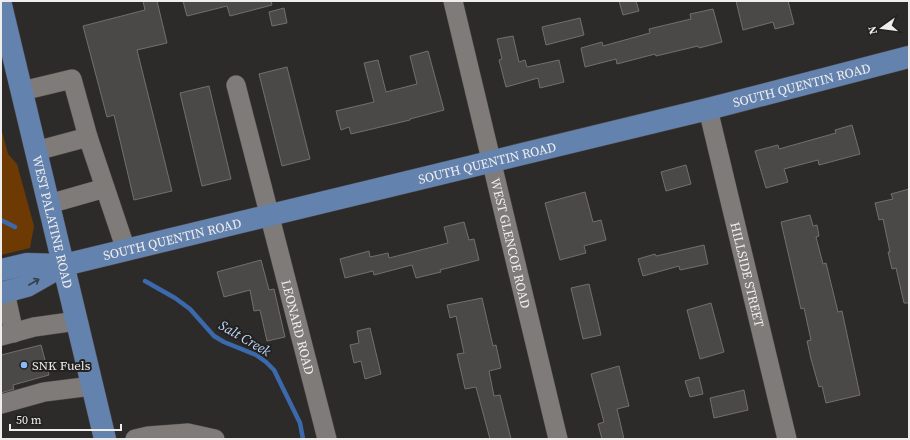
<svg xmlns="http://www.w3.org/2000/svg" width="910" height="440" font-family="'Source Serif 4',serif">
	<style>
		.green { fill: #6d3a03 }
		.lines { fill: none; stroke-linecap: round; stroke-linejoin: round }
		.stream { stroke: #3c69ab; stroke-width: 4.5 }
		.building { fill: #4b4947; stroke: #726f6c }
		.minor-casing { stroke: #4a4847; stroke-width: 20 }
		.major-casing { stroke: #4a4847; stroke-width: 23 }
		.minor { stroke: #7e7b79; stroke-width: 19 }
		.major { stroke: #6482ae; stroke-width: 22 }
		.oneway { stroke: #363e4a }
		.poi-dot { fill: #8cb9fc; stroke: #23211f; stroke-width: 1.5 }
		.labels { text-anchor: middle; stroke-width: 4; stroke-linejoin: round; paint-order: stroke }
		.street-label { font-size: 13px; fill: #f0eeed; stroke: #23211f }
		.poi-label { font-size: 13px; fill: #f0eeed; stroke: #23211f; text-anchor: start }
		.water-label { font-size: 14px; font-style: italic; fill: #bfd9fe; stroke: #23211f }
	</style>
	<rect width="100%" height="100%" fill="#2d2b29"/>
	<path class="green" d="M1,128L8,154L17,164L34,226L30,248L1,255Z"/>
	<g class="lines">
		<g class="stream">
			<path d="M1,220L15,227"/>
			<path d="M145,281L175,298L190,309L214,336L224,342L256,355L266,362L274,370L300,423L303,439"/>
		</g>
	</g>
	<g class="building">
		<path d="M143,1H157L167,43L137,50L172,191L134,200L114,115L107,117L83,26L145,10Z"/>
		<path d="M183,1H271L272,5L230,16L227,6L187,16Z"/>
		<path d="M619,1H636L639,11L623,15Z"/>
		<path d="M736,1H788L794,24L775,29L773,22L743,30Z"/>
		<path d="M284,8L287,23L272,26L269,12Z"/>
		<path d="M713,9L722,42L699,48L698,46L656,56L655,54L617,64L616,59L585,67L581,48L602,42L603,46L650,33L649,29L691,19L690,14Z"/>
		<path d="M580,18L584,35L546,45L542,27Z"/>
		<path d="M513,36L519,62L525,60L527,67L559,60L564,82L540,88L538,78L506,87L499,60L502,59L497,39Z"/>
		<path d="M428,51L444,110L410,119V120L351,134L349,127L341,130L336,111L374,102L364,63L378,60L386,92L417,84L410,56Z"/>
		<path d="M287,67L310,159L282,166L259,74Z"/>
		<path d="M209,86L231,179L202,186L180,93Z"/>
		<path d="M852,125L860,154L819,165L818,160L784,169L788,182L766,188L755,151L778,145L779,149L836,133L835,130Z"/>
		<path d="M686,165L691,184L666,191L661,172Z"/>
		<path d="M909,189V303H904L896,268L892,269L888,252H890L883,219L879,220L875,203L893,199L891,194Z"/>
		<path d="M585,192L593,222L601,220L606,240L584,246L586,253L560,260L545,203Z"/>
		<path d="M810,215L813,226L817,225L819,236L816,237L823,264L826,263L838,312L842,311L860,395L826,403L822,386L819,387L811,359L807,341L811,340L804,308L801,309L781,222Z"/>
		<path d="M464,222L469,240L474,239L479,260L440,270L441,272L416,278L412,265L374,275L373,271L345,278L340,259L369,251L370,257L388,253L389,258L448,243L444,227Z"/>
		<path d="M704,245L708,264L680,270L679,266L643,276L638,259L655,254L656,256Z"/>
		<path d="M261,260L269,290L274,289L285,337L267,341L260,310L254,311L250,290L224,297L217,272Z"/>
		<path d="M589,284L601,335L583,339L571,288Z"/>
		<path d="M482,298L493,346L496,345L501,368L489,371L494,396L500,395L511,439H490L476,387L465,389L457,354L464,353L456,316L450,318L447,305Z"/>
		<path d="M711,303L724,352L700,359L687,310Z"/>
		<path d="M370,328L381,374L365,379L361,361L354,363L350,345L359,343L357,331Z"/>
		<path d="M41,345L49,375L13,385L14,389L1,393V355Z"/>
		<path d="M619,366L629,406L617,409L624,439H602L598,424L604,422L591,374Z"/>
		<path d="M699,377L703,394L690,397L685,381Z"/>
		<path d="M744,390L748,410L714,418L710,398Z"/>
	</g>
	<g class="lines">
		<defs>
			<g id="minor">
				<path id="s1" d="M453,1L558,439"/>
				<path id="s2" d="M236,85L327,439"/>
				<path d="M22,91L72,79L88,137"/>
				<path id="s3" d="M708,109L787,439"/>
				<path d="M36,151L88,137L126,250"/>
				<path d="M49,204L105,188"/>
				<path d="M5,292L14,333"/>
				<path d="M1,336L34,327L77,321"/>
				<path d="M1,404L44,392L92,386"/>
				<path d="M135,439L148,436L188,433L215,439"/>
			</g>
			<g id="major">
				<path id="s4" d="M1,5L105,439"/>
				<path id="s5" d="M1,270L27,264L64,265L708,109L909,57"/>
				<path d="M1,293L27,286L64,265"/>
			</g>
		</defs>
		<use href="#minor" class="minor-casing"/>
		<use href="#major" class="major-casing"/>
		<use href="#minor" class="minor"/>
		<use href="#major" class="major"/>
	</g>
	<defs><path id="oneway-shaft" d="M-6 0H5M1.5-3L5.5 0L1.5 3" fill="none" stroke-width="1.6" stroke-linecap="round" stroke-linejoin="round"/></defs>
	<use class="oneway" href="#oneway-shaft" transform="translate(34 282) rotate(-30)"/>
	<circle class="poi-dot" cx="24" cy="365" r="4"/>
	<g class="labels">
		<g class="street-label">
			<text dy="5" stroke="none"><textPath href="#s5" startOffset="823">SOUTH QUENTIN ROAD</textPath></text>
			<text dy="5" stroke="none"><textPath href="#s5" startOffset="499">SOUTH QUENTIN ROAD</textPath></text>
			<text dy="5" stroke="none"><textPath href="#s4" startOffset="223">WEST PALATINE ROAD</textPath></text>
			<text dy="5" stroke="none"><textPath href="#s5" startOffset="175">SOUTH QUENTIN ROAD</textPath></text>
			<text dy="5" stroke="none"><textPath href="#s1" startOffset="249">WEST GLENCOE ROAD</textPath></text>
			<text dy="5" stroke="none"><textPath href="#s3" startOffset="170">HILLSIDE STREET</textPath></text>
			<text dy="5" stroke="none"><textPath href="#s2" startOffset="250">LEONARD ROAD</textPath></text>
		</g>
		<g class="poi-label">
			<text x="32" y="370">SNK Fuels</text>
		</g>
		<g class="water-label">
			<text transform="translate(245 338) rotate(30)" y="5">Salt Creek</text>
		</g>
	</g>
	<rect width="910" height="440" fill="none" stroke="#f0eeed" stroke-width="4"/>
	<g transform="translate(882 28) rotate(256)" stroke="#23211f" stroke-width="3" paint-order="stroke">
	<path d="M0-3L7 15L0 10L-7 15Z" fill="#f0eeed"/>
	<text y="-6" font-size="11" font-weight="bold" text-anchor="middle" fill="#f0eeed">N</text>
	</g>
	<path d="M10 424v6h111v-6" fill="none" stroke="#f0eeed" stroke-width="2"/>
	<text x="16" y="424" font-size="12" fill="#f0eeed" stroke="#23211f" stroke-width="3" paint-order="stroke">50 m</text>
</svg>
